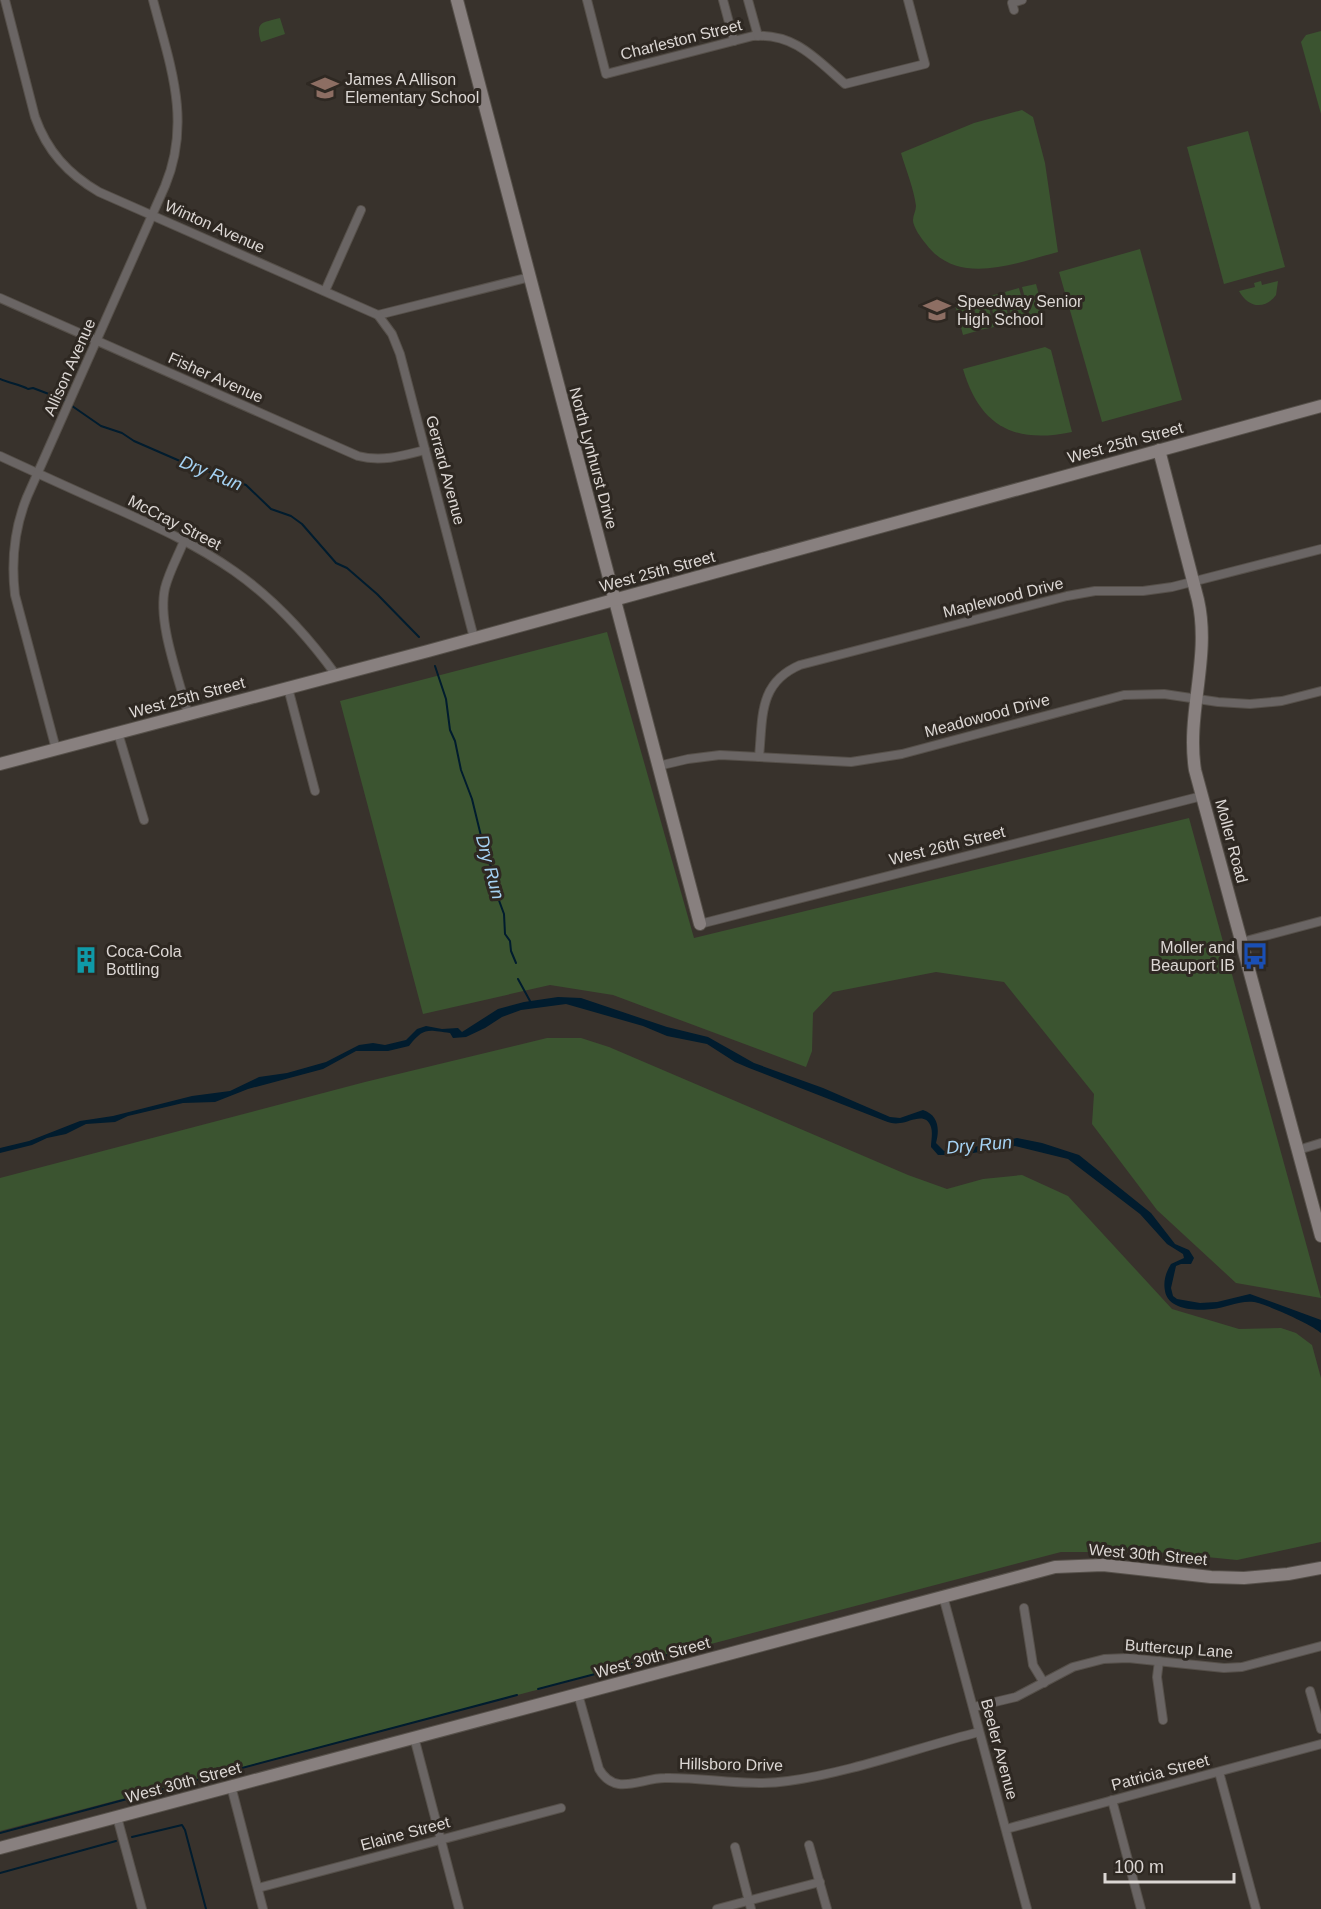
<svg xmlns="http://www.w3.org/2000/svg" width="1321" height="1909" font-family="Arial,sans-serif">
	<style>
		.green { fill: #3b5430 }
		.water { fill: #011c2e }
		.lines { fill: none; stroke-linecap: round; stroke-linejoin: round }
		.stream { stroke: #011c2e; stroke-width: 2 }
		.street-casing { stroke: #56504a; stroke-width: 10 }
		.secondary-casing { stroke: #56504a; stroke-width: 14 }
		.street { stroke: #6a6564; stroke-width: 8 }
		.secondary { stroke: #88807f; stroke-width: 12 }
		.labels { text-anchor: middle; stroke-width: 6; stroke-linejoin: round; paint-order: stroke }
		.street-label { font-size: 16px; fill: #dcd7d4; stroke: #2e2822 }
		.poi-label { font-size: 16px; fill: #dcd7d4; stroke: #2e2822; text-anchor: start }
		.water-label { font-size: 18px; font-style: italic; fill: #a5d2f3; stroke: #2e2822 }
	</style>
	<rect width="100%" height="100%" fill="#38322c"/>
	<g class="green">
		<path d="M280,18L285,34L261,42C255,21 262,23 280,18Z"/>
		<path d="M1321,31V114L1301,42L1306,35Z"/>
		<path d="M1022,110L1033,117L1045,163L1058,252C1015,263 958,287 926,244C921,238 913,227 913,220C913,215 916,211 916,206C914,189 906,170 901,153L974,123Z"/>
		<path d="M1248,131L1285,267L1224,284L1187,147Z"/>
		<path d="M1140,249L1182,400L1102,422L1059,272Z"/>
		<path d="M1261,281L1262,285L1278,281L1276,295C1265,310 1248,308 1239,291L1255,287L1254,283Z"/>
		<path d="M1036,284L1044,313L1030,317L1022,287Z"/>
		<path d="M1019,288L1027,318L1013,321L1005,292Z"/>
		<path d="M1002,293L1010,322L996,326L989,296Z"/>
		<path d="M986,297L994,327L980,330L972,301Z"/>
		<path d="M969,302L977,331L963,335L955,305Z"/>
		<path d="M1045,347L1051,350L1072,432C1015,444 980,427 963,369Z"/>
		<path d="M607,632L694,938L1189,818L1321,1298L1236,1283L1157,1210L1092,1124L1094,1094L1004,982L936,972L833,992L813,1013L812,1051L806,1067L613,995L550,985L423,1014L340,701Z"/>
		<path d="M547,1038H581L609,1047L908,1175L947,1189L983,1179L1022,1175L1068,1196L1172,1309L1239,1329L1281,1328L1296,1333L1312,1345L1321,1378V1542L1237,1560L1156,1552H1061L0,1831V1178L365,1082Z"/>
	</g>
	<path class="water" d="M558,997L581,998L667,1027L708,1037L754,1063L823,1088L890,1117L900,1118L923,1110C938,1115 940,1128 936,1143L944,1151L959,1150L1017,1138L1042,1143L1079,1155L1151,1213L1175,1244L1189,1250L1194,1258L1191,1264H1181L1176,1266L1171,1288L1173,1296L1177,1299L1200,1303L1217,1302L1250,1294L1321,1320V1333C1313,1325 1266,1304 1254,1302C1240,1300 1226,1308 1212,1309C1197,1311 1168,1310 1165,1291C1163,1281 1166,1272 1171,1264L1184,1258L1183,1254L1167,1244L1140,1214L1068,1159L1015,1146L961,1155H938L931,1147C931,1141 933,1133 931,1127C926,1111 910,1122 900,1123C895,1124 890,1123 885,1121L749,1068L735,1062L707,1044L667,1036L643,1026L566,1004L521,1010L502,1017L485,1028L466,1037L453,1038L450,1033C427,1030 424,1027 409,1046L388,1051H356L323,1069L248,1089L215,1102L183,1103L128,1116L115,1122L86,1124L66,1134L47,1138L32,1145L0,1153V1148L29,1141L80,1121L113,1116L192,1096L230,1091L259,1077L287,1073L326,1062L359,1045L373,1043L385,1045L406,1040L417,1029L426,1026L442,1029L458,1028L462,1032L498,1009L524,1002Z"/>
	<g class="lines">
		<g class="stream">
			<path d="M0,379C9,383 21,385 28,389L33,388L62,399L101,426L122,433L134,441L196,468L221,475L246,485L271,509L291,516L302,524L336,563L347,568L377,594L419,637"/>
			<path d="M435,666L446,699L450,730L455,741L461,770L472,799L481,836L488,853V860L495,875L497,895L504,914L505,934L510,941L511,951L516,963"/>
			<path d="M518,979L530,1001"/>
			<path d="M538,1689L698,1647"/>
			<path d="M163,1789L517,1695"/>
			<path d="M0,1833L142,1795"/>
			<path d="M132,1837L182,1825L185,1830L206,1909"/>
			<path d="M0,1873L116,1841"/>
		</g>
		<defs>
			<g id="street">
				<path d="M5,0L35,117C47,151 68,174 99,192L378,315L530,277"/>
				<path d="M587,0L606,74L753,36C795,33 816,59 845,84L925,64L908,0"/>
				<path d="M723,0L734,41"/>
				<path d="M748,0L758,36"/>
				<path d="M1014,10L1012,3L1022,0"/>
				<path d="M325,291L361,210"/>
				<path d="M0,298L358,456C381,462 402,456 425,450"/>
				<path d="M378,315L392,334L400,354L474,638"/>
				<path d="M0,456C39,474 78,492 117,509C157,527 197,545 234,571C274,599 307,635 336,675"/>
				<path d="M184,541C178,556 169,572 165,588C157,623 179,678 188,714"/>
				<path d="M288,688L315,791"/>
				<path d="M118,733L144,820"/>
				<path d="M56,749L15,595C11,561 14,529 27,497L165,186C192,121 170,65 153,0"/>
				<path d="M759,757C763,717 758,683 800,665L1067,596L1095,591H1143L1172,587L1321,549"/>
				<path d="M658,766L688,759L720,755L851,762L902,754L1124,695L1164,694L1218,702L1250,704L1282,701L1321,691"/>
				<path d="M700,924L1202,796"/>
				<path d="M1242,942L1321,921"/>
				<path d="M1298,1150L1321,1143"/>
				<path d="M943,1596L1027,1909"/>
				<path d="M1024,1608L1033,1665L1044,1683"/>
				<path d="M1159,1661L1157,1677L1163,1720"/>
				<path d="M1310,1691L1321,1729"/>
				<path d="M578,1694L599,1769C615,1797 640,1778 665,1778C706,1777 748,1787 788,1781C853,1772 916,1748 979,1732"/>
				<path d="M974,1707L1016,1697L1073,1667L1104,1659L1128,1658L1224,1668L1242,1667L1321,1646"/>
				<path d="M414,1737L459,1909"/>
				<path d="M1219,1772L1256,1909"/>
				<path d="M231,1786L263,1909"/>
				<path d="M1112,1800L1141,1909"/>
				<path d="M117,1817L142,1909"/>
				<path d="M1006,1829L1321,1744"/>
				<path d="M809,1845L827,1909"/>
				<path d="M735,1847L751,1909"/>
				<path d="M258,1888L561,1808"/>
				<path d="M717,1909L820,1882"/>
			</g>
			<g id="secondary">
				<path d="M457,0L700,924"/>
				<path d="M1159,450L1198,600C1211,657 1186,713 1195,770L1321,1236"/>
				<path d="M0,764L428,651L1321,406"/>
				<path d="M0,1848L1055,1567L1103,1565L1211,1577L1244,1578L1288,1574L1321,1568"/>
			</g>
		</defs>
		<use href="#street" class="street-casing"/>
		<use href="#secondary" class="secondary-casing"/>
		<use href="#street" class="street"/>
		<use href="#secondary" class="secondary"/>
	</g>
	<defs>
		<symbol id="school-bare" viewBox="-9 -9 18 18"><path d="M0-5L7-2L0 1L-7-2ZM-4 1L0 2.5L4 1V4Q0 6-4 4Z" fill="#8d6e63" stroke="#2e2822" stroke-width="2.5" paint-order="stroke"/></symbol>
		<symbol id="bus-bare" viewBox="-9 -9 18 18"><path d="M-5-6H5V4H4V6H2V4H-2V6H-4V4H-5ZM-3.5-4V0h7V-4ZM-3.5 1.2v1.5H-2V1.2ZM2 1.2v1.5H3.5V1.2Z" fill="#1a4fb4" stroke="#2e2822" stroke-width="2.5" paint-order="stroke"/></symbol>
		<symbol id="building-bare" viewBox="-9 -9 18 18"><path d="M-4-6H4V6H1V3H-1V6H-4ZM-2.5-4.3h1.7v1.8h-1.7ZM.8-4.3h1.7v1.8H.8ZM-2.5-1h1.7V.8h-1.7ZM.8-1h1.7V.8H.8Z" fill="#0f9aa8" stroke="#2e2822" stroke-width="2.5" paint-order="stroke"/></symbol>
	</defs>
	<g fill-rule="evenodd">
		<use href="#school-bare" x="306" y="69" width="38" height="38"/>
		<use href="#school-bare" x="918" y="291" width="38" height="38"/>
		<use href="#bus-bare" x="1236" y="937" width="38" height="38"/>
		<use href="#building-bare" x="67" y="941" width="38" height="38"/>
	</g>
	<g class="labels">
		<g class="street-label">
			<text transform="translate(681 39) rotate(-14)" y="6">Charleston Street</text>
			<text transform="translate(215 226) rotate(24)" y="6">Winton Avenue</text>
			<text transform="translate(69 367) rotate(-66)" y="6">Allison Avenue</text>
			<text transform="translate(216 377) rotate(24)" y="6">Fisher Avenue</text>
			<text transform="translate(1125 442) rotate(-15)" y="6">West 25th Street</text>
			<text transform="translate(594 458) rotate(75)" y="6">North Lynhurst Drive</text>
			<text transform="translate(446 470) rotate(75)" y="6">Gerrard Avenue</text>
			<text transform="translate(175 522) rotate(27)" y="6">McCray Street</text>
			<text transform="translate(657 571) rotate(-15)" y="6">West 25th Street</text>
			<text transform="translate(1003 597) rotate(-14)" y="6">Maplewood Drive</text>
			<text transform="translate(187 697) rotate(-15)" y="6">West 25th Street</text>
			<text transform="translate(987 715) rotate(-15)" y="6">Meadowood Drive</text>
			<text transform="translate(1232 841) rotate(75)" y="6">Moller Road</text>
			<text transform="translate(947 845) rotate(-14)" y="6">West 26th Street</text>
			<text transform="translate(1148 1554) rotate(5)" y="6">West 30th Street</text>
			<text transform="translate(1179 1648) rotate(4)" y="6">Buttercup Lane</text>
			<text transform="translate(652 1657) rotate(-15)" y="6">West 30th Street</text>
			<text transform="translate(1000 1749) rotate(75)" y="6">Beeler Avenue</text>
			<text transform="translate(731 1764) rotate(1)" y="6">Hillsboro Drive</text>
			<text transform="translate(1160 1772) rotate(-15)" y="6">Patricia Street</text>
			<text transform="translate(183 1782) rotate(-15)" y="6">West 30th Street</text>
			<text transform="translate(405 1833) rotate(-15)" y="6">Elaine Street</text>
		</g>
		<g class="poi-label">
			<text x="345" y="85">James A Allison<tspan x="345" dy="18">Elementary School</tspan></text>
			<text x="957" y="307">Speedway Senior<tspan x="957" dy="18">High School</tspan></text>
			<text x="1235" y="953" text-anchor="end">Moller and<tspan x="1235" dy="18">Beauport IB</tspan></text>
			<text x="106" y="957">Coca-Cola<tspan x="106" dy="18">Bottling</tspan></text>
		</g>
		<g class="water-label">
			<text transform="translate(211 473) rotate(22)" y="6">Dry Run</text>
			<text transform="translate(490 867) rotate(75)" y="6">Dry Run</text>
			<text transform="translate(979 1145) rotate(-5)" y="6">Dry Run</text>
		</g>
	</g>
	<path d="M1105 1873v9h129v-9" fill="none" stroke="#dcd7d4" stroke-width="3"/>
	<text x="1114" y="1873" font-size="18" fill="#dcd7d4" stroke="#2e2822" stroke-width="4.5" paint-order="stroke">100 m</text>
</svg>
